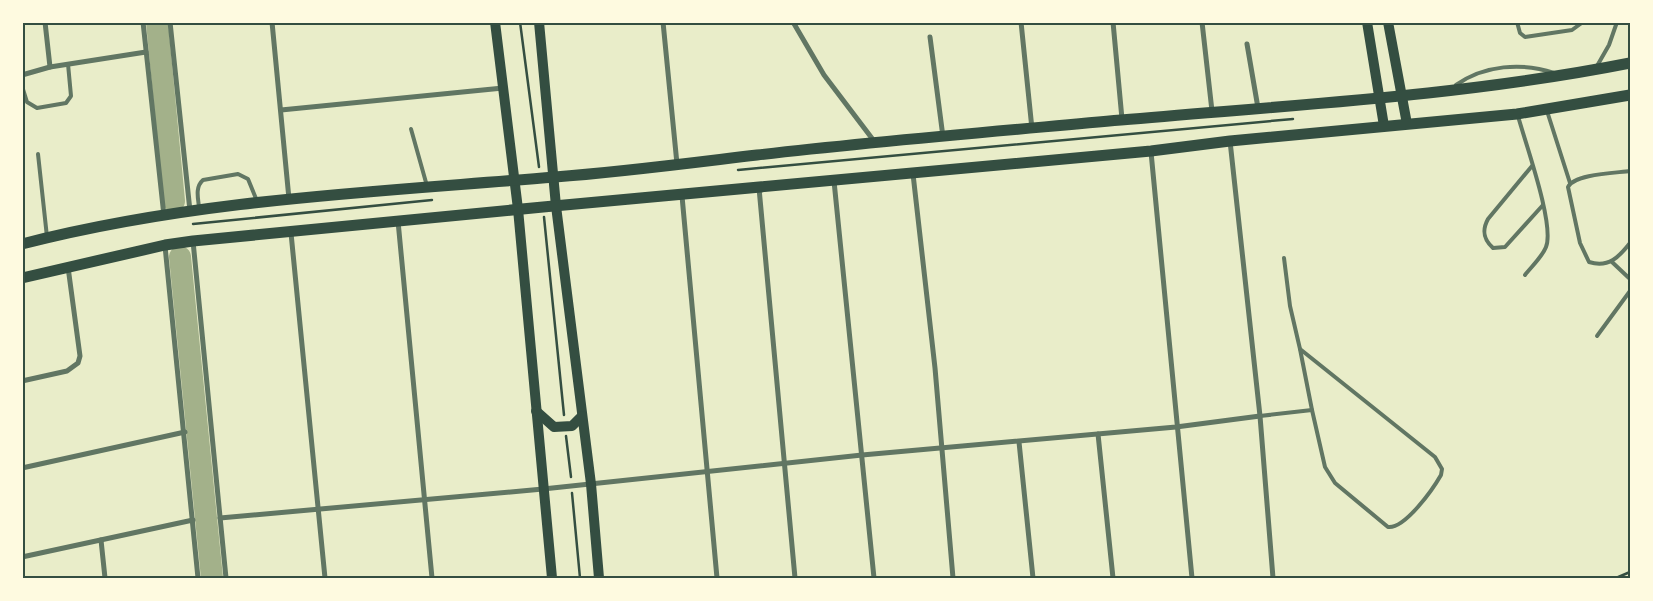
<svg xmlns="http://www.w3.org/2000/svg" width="1653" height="601" font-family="Spectral,serif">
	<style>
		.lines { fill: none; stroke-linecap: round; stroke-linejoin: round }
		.river { stroke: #a3b18a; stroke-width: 22 }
		.path { stroke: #344e41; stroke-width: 2.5 }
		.service { stroke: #617663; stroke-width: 4 }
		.minor { stroke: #617663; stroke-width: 5 }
		.secondary { stroke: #344e41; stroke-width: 10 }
		.primary { stroke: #344e41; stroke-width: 11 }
		.neatline { fill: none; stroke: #344e41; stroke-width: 2 }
	</style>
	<rect width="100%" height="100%" fill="#e9edc9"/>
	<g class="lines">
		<g class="river">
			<path d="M157,22L174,201"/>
			<path d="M180,257L212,578"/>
		</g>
		<g class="path">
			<path d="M520,22L539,167"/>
			<path d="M738,170L1293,119"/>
			<path d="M544,217L564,415"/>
			<path d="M193,224L432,200"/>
			<path d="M566,436L571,477"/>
			<path d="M572,493L580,578"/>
			<path d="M1616,578L1630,572"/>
		</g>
		<g class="service">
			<path d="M1517,22L1520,33L1525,37L1572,30L1583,22"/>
			<path d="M1597,66L1609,45L1617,22"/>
			<path d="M1456,85C1484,65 1522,62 1554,73"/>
			<path d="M22,86L27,102L37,108L66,103L71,96L68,64"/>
			<path d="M1547,111L1570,183"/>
			<path d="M1518,116C1525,142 1555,225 1546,247C1542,257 1532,266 1525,275"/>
			<path d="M411,129L427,186"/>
			<path d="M38,154L47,237"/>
			<path d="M1532,166L1488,219C1482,230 1483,239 1493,248L1505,247L1543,205"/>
			<path d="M1630,171C1616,173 1574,174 1568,187L1580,243L1589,262C1609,268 1619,257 1630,243"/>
			<path d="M199,207C198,198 195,187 203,180L238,174L248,179L257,201"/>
			<path d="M1612,262L1630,279"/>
			<path d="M1597,336L1630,291"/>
			<path d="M1300,349L1312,410"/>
			<path d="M1260,416L1312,410L1325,467L1335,483L1388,527C1405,529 1433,489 1441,475L1442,469L1435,457L1300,349L1290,306L1284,258"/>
		</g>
		<g class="minor">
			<path d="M45,22L50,67"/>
			<path d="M143,22L164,216"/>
			<path d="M170,22L190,211"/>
			<path d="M272,22L289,199"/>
			<path d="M663,22L677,164"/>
			<path d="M793,22L824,75L874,141"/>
			<path d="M1021,22L1032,129"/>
			<path d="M1113,22L1122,119"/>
			<path d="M1202,22L1212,111"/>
			<path d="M930,37L943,137"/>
			<path d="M1247,44L1258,108"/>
			<path d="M22,75L50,67L146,52"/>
			<path d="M281,110L503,88"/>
			<path d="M1230,141L1260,416L1273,578"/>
			<path d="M1151,152L1192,578"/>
			<path d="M913,174L935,368L953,578"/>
			<path d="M834,181L874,578"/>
			<path d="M759,188L795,578"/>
			<path d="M682,196L717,578"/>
			<path d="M398,221L432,578"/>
			<path d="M291,233L325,578"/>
			<path d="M193,241L226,578"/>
			<path d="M165,246L198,578"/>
			<path d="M22,381L67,371L78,363L80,356L68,267"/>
			<path d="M1098,434L1113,578"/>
			<path d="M1019,442L1033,578"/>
			<path d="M22,468L185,432"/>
			<path d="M220,518L543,489L862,455L1176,427L1260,416"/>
			<path d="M101,540L105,578"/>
			<path d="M22,557L193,520"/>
		</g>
		<g class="secondary">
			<path d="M495,22L518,209L552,578"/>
			<path d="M539,22L556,206L591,484L599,578"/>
			<path d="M1367,22L1384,126"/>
			<path d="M1388,22L1407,124"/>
			<path d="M536,411L554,427L572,426L582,416"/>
		</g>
		<g class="primary">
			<path d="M22,244C196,199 377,192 555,177C622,172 690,163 757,155C878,141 1000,131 1121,120C1291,105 1463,96 1630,63"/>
			<path d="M22,278L165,245L193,241L543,207L1151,151L1230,141L1517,114L1630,95"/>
		</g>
	</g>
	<rect width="1653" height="601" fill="none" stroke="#fefae0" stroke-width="48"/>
	<rect x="24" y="24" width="1605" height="553" class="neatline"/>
</svg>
